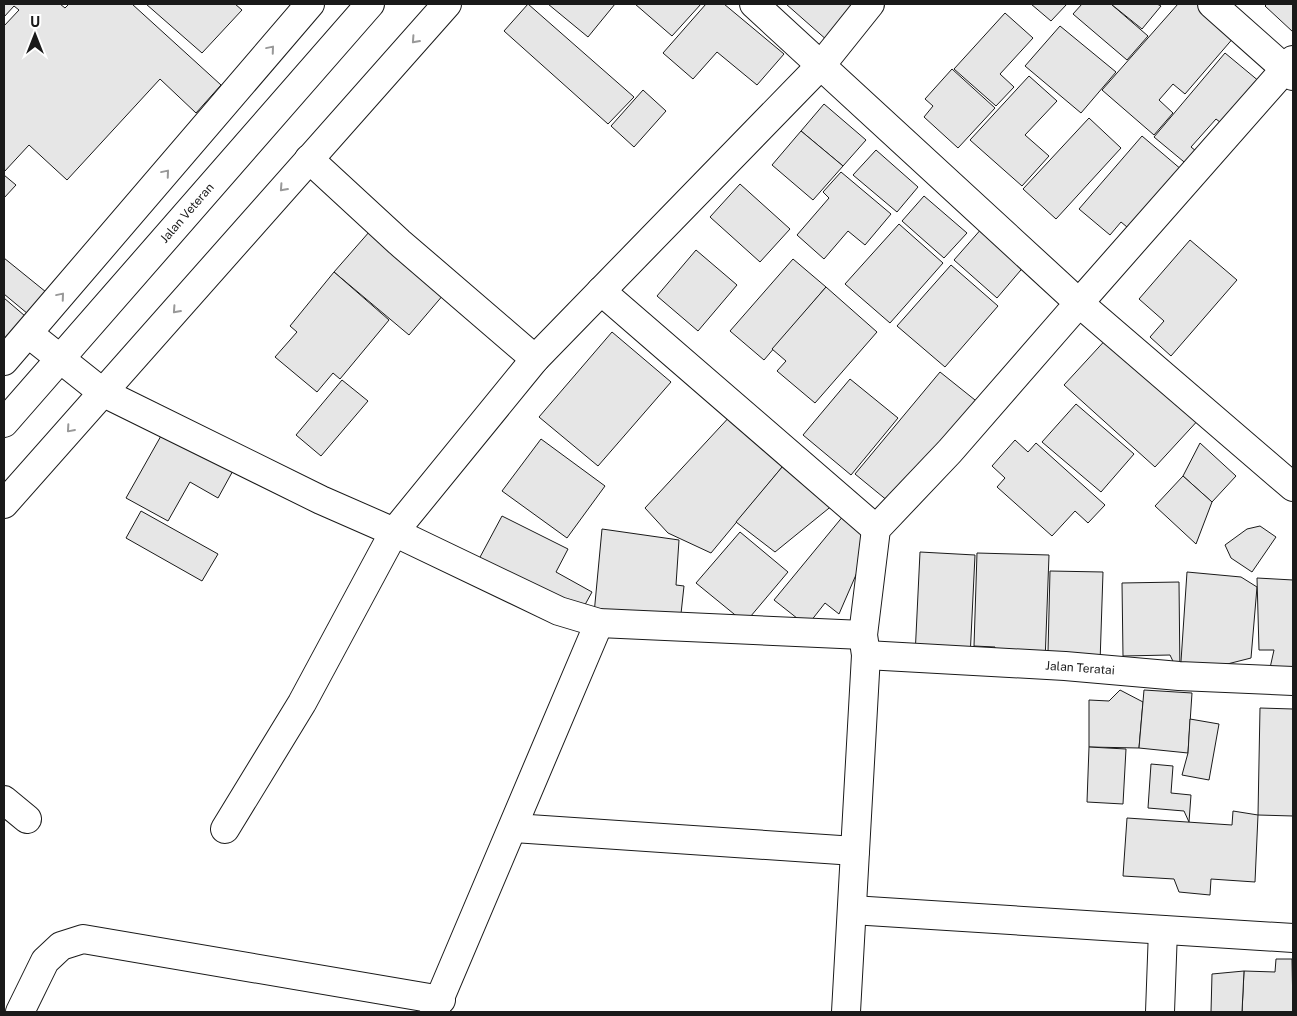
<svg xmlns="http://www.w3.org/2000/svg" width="1297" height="1016" font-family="'Public Sans',sans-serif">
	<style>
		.building { fill: #e6e6e6; stroke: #1a1a1a }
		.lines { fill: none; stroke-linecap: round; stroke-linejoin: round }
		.minor-casing { stroke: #1a1a1a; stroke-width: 30 }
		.major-casing { stroke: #1a1a1a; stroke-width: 30 }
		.minor { stroke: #fff; stroke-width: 28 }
		.major { stroke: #fff; stroke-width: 28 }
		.oneway { stroke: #989898 }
		.labels { text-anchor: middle; stroke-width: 4; stroke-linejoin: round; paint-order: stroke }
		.street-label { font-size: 12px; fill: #1a1a1a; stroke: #fff }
	</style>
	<rect width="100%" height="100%" fill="#fff"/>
	<g class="building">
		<path d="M4,4H60L65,8L69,4H132L221,85L196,113L160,79L67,180L29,145L4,172V26L19,10L14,6L4,17Z"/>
		<path d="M146,4H235L242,10L202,53Z"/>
		<path d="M528,4L634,97L608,124L504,31Z"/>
		<path d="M548,4H615L588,37Z"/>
		<path d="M635,4H701L672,36Z"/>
		<path d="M706,4H724L784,54L757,85L717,52L693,79L663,53Z"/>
		<path d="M786,4H859L828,41Z"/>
		<path d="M1031,4H1067L1051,21Z"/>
		<path d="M1082,4H1111L1148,36L1127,60L1073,14Z"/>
		<path d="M1111,4H1157L1161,6L1142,29Z"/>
		<path d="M1178,4H1197L1235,36L1185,94L1173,84L1159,100L1173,113L1154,135L1102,90Z"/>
		<path d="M1267,4H1293V32L1265,6Z"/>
		<path d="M1005,13L1033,38L1000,74L1014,87L996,106L954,69Z"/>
		<path d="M1060,26L1116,72L1081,113L1025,66Z"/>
		<path d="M1225,53L1266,87L1230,130L1216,119L1191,147L1206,159L1195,171L1154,137Z"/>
		<path d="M952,69L995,108L958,148L924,117L933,106L925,99Z"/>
		<path d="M1029,76L1057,101L1025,135L1049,156L1022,186L970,140Z"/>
		<path d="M643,90L666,111L634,147L611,126Z"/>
		<path d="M824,104L866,140L843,166L801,131Z"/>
		<path d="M1089,118L1121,148L1056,219L1023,189Z"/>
		<path d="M801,131L843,166L813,200L772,165Z"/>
		<path d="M1142,136L1189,176L1127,227L1121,222L1110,235L1079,209Z"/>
		<path d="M876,150L918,187L897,212L853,175Z"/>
		<path d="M841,172L891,214L865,245L848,231L824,259L797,235L829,198L823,192Z"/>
		<path d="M4,175L16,185L4,198Z"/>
		<path d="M740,184L790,229L760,262L710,217Z"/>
		<path d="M924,196L967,233L944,258L902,221Z"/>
		<path d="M899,224L943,263L890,323L845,284Z"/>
		<path d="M983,227L1026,264L997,298L954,260Z"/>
		<path d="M370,231L444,294L409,335L334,272Z"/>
		<path d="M1190,240L1237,280L1171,356L1150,337L1164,321L1139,299Z"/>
		<path d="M696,250L737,285L698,331L657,296Z"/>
		<path d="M4,258L46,292L28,314L4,294Z"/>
		<path d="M793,259L826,287L764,360L730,331Z"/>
		<path d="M951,265L998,306L945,367L897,326Z"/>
		<path d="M334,272L389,320L340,379L333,373L317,392L275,357L297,332L290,326Z"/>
		<path d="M826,287L877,332L815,403L777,371L786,361L772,349Z"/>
		<path d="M4,298L25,316L4,342Z"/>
		<path d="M612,332L671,382L598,466L539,417Z"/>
		<path d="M1110,335L1201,417L1155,467L1064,385Z"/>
		<path d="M940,372L985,408L894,506L855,474Z"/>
		<path d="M850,379L898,418L851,475L803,435Z"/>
		<path d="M342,380L368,401L321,456L296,435Z"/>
		<path d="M1076,404L1134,454L1101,492L1042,442Z"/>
		<path d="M733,413L788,460L711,553L668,533L645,508Z"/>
		<path d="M166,427L235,467L218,498L190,482L168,521L126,498Z"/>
		<path d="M541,439L605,486L567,538L502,491Z"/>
		<path d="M1015,440L1028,452L1036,443L1105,505L1088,523L1075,511L1052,536L997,487L1005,478L992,466Z"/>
		<path d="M1200,443L1236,476L1212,502L1183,476Z"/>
		<path d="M788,460L839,500L775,552L736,522Z"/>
		<path d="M1183,476L1212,502L1196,544L1155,506Z"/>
		<path d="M141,511L218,554L202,581L126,538Z"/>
		<path d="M844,515L872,538L839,614L825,603L807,626L774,600Z"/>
		<path d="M502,516L568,549L556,572L592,592L581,612L479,559Z"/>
		<path d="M1260,526L1276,537L1252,572L1231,558L1225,545L1247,529Z"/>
		<path d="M602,529L679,540L676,585L684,586L680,623L594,614Z"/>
		<path d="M740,532L788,572L745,623L696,583Z"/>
		<path d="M920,552L975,555L970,658L915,656Z"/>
		<path d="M977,553L1049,555L1045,662L994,660L995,647L974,646Z"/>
		<path d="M1050,571L1103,572L1100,663L1048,652Z"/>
		<path d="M1187,572L1241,577L1257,587L1251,658L1180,676Z"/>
		<path d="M1257,578L1293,580V668H1270L1274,650H1259Z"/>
		<path d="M1179,582L1180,676L1170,655L1123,656L1122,583Z"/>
		<path d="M1120,690L1143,702L1139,748L1089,747V700L1109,701Z"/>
		<path d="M1144,690L1192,693L1188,753L1139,748Z"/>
		<path d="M1260,708L1293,709V816L1258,815Z"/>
		<path d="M1190,719L1219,724L1209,780L1182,775L1188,753Z"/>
		<path d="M1089,747L1126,749L1123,804L1087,802Z"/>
		<path d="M1151,764L1173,766L1171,793L1191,795L1189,822L1184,811L1148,808Z"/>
		<path d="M1233,811L1258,815L1255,882L1211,879L1210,895L1179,892L1174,879L1123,876L1127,818L1232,825Z"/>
		<path d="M1276,959H1292L1293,1012H1242L1244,971L1275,972Z"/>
		<path d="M1244,971L1242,1012H1211L1212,974Z"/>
	</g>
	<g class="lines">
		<defs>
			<g id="minor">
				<path d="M754,4L1079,303L950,451L876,529L863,635L866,655L846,1012"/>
				<path d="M1212,4L1293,76"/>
				<path d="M1293,60L1079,303L1293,487"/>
				<path d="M309,159L399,242L535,359"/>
				<path d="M601,291L876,529"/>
				<path d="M29,334L102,392L321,500L394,532L559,611L599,623L863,635"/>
				<path d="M4,361L310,4"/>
				<path d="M4,504L447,4"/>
				<path d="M866,655L1065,666L1179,676L1293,681"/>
				<path d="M4,800L27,819"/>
				<path d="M514,828L855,851"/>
				<path d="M225,829L302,703L394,532L535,359L822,64L870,4"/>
				<path d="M852,910L1293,938"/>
				<path d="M20,1012L45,961L61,946L83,939L441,1000"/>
				<path d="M434,1012L599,623"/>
				<path d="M1160,1012L1163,930"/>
			</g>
			<path id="major" d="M4,423L370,4"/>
		</defs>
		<use href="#minor" class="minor-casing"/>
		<use href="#major" class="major-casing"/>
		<use href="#minor" class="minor"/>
		<use href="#major" class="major"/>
	</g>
	<defs><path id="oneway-chevron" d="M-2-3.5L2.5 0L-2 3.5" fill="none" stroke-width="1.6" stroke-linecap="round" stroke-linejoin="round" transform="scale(1.25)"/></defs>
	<g class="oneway">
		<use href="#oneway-chevron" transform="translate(415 40) rotate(132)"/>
		<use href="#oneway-chevron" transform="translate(271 49) rotate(-50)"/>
		<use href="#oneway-chevron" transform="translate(166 173) rotate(-50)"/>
		<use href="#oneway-chevron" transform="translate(283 188) rotate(132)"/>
		<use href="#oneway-chevron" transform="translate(61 296) rotate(-50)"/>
		<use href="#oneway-chevron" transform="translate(176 310) rotate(132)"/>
		<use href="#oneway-chevron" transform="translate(70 429) rotate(131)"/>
	</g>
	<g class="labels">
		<g class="street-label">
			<text transform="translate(187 213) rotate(-49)" y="4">Jalan Veteran</text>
			<text transform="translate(1080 668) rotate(4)" y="4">Jalan Teratai</text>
		</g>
	</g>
	<rect width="1297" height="1016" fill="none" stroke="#1a1a1a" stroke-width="10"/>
	<g transform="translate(35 35)" stroke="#ffffff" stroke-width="4" paint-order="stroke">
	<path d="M0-4L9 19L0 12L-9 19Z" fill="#1a1a1a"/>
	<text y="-8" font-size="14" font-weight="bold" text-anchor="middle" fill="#1a1a1a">U</text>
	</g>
</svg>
